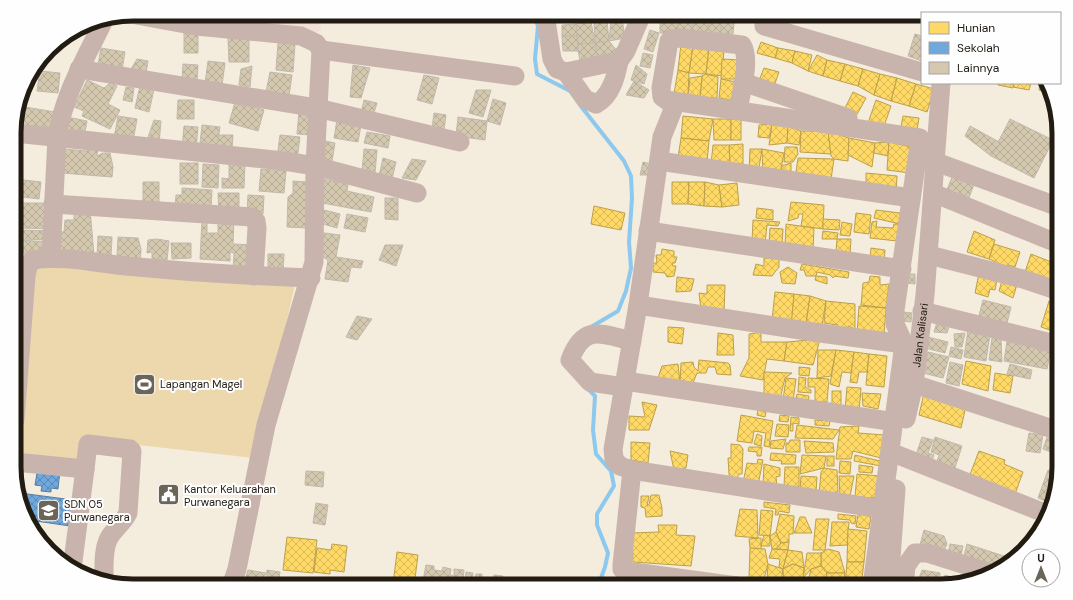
<svg xmlns="http://www.w3.org/2000/svg" width="1073" height="600" font-family="'DM Sans',sans-serif">
	<style>
		.education { fill: #f3e1d7 }
		.pitch { fill: #edd7ad }
		.homes { fill: url(#homes-cross-hatch); stroke: #bca04c }
		.schools { fill: url(#schools-cross-hatch); stroke: #587e9f }
		.lines { fill: none; stroke-linecap: round; stroke-linejoin: round }
		.stream { stroke: #8dc8ee; stroke-width: 4 }
		.building { fill: url(#building-cross-hatch); stroke: #c0b9ad }
		.minor { stroke: #c8b4ac; stroke-width: 19 }
		.labels { text-anchor: middle; stroke-width: 4; stroke-linejoin: round; paint-order: stroke }
		.street-label { font-size: 11px; fill: #211b11; stroke: #fefefe }
		.poi-label { font-size: 11px; fill: #211b11; stroke: #fefefe; text-anchor: start }
		.rim { fill: none; stroke: #211b11; stroke-width: 5 }
	</style>
	<defs>
		<pattern id="homes-cross-hatch" width="8" height="8" patternUnits="userSpaceOnUse"><rect width="8" height="8" fill="#ffd966"/><path d="M0 0l8 8M0 8l8-8" fill="none" stroke="#daba57"/></pattern>
		<pattern id="schools-cross-hatch" width="8" height="8" patternUnits="userSpaceOnUse"><rect width="8" height="8" fill="#6fa8dc"/><path d="M0 0l8 8M0 8l8-8" fill="none" stroke="#5b88b1"/></pattern>
		<pattern id="building-cross-hatch" width="8" height="8" patternUnits="userSpaceOnUse"><rect width="8" height="8" fill="#d4c8af"/><path d="M0 0l8 8M0 8l8-8" fill="none" stroke="#b6ab96"/></pattern>
	</defs>
	<rect width="100%" height="100%" fill="#f4ecdc"/>
	<path class="education" d="M142,14H320L321,30L316,33Z"/>
	<path class="pitch" d="M37,263L296,281L254,458L85,439L82,462L15,455L21,331Z"/>
	<g class="homes">
		<path d="M761,42L778,48L775,58L757,53Z"/>
		<path d="M681,44L693,46L689,73L678,70Z"/>
		<path d="M693,46L709,48L706,74L689,73Z"/>
		<path d="M709,48L724,49L722,76L706,74Z"/>
		<path d="M778,48L795,51L792,63L775,58Z"/>
		<path d="M795,51L812,55L808,71L792,63Z"/>
		<path d="M817,55L827,60L823,76L808,71Z"/>
		<path d="M722,59L740,60L736,79H721Z"/>
		<path d="M827,60L845,64L840,81L823,76Z"/>
		<path d="M845,64L863,69L858,86L840,81Z"/>
		<path d="M764,68L779,72L773,89L760,78Z"/>
		<path d="M863,69L880,74L874,95L858,86Z"/>
		<path d="M678,70L689,73L688,95L674,94Z"/>
		<path d="M706,74L718,77L717,98L700,97L702,76Z"/>
		<path d="M880,74L897,78L891,101L874,95Z"/>
		<path d="M702,76L700,97L688,95L690,78Z"/>
		<path d="M897,78L916,84L909,106L891,101Z"/>
		<path d="M721,79L736,82V101L719,98Z"/>
		<path d="M998,83H1014L1013,88L998,85Z"/>
		<path d="M1014,83H1031L1029,90L1013,87Z"/>
		<path d="M1040,83H1045L1048,92L1039,90Z"/>
		<path d="M916,84L934,89L927,112L909,106Z"/>
		<path d="M853,92L866,98L855,118L843,112Z"/>
		<path d="M876,100L891,106L883,129L868,123Z"/>
		<path d="M683,116L713,119L709,141L681,138Z"/>
		<path d="M903,116L919,118L917,130L900,132Z"/>
		<path d="M713,119H731V140H714Z"/>
		<rect x="731" y="119" width="10" height="21"/>
		<path d="M772,124L769,138L758,137L759,125Z"/>
		<path d="M772,124L788,126L787,143L769,145Z"/>
		<path d="M788,126L801,131L799,145L787,143Z"/>
		<path d="M801,131H828L831,154L800,152Z"/>
		<path d="M828,131L849,138L848,161L834,159L831,156Z"/>
		<path d="M681,138L709,141L707,162L678,158Z"/>
		<path d="M849,138L875,143L872,167L848,155Z"/>
		<path d="M889,142L888,156L874,153L875,143Z"/>
		<path d="M889,142L916,148L910,173L887,170Z"/>
		<path d="M743,144V164H730L729,145Z"/>
		<path d="M713,145H729L730,164H711Z"/>
		<path d="M785,147H797L798,154L793,162H784Z"/>
		<path d="M750,149H762L758,174L749,172Z"/>
		<path d="M762,149L784,153L780,175L763,176Z"/>
		<path d="M798,158L834,159L830,186L795,179Z"/>
		<path d="M791,163V177L783,176L781,166Z"/>
		<path d="M866,173L897,176L896,194L866,190Z"/>
		<path d="M672,182H689L688,204H672Z"/>
		<path d="M689,182H705L704,206L688,204Z"/>
		<path d="M705,182L719,185L722,207L704,206Z"/>
		<path d="M737,183L739,205L722,207L719,185Z"/>
		<path d="M791,202L824,205L823,229L801,226L803,214H799L798,218L788,221Z"/>
		<path d="M594,206L625,213L621,230L591,224Z"/>
		<path d="M757,208L773,210V220L756,218Z"/>
		<path d="M876,210L900,213V224L874,218Z"/>
		<path d="M856,213L871,215L869,234L854,232Z"/>
		<path d="M823,219L840,220L839,230L823,229Z"/>
		<path d="M753,220L780,222L778,226L767,225L765,243L752,242Z"/>
		<path d="M877,221L876,227L893,228L894,224H900L897,241L870,238L872,222Z"/>
		<path d="M842,222L852,224L850,236L840,235Z"/>
		<path d="M786,224L814,228L813,251L785,246Z"/>
		<path d="M770,228L783,229L782,245L769,244Z"/>
		<path d="M823,231L838,233L837,239H822Z"/>
		<path d="M974,231L995,240L989,259L967,252Z"/>
		<path d="M837,239H851L850,255L836,252Z"/>
		<path d="M994,244L1020,252L1015,267L1008,265L1007,268L996,265V262L989,259Z"/>
		<path d="M871,248L885,250L884,262L870,261Z"/>
		<path d="M662,249L674,251V257H677L675,263H672L673,266H676L674,276L667,277L665,273L653,272V263H657L656,255H661Z"/>
		<path d="M1031,254L1059,265L1054,282L1025,272Z"/>
		<path d="M764,258L779,259V267L772,276L753,275L756,264L764,266Z"/>
		<path d="M802,264L849,272L848,278L834,276L833,278L830,275L817,272L816,276H806L804,270H800Z"/>
		<path d="M788,267L797,273L795,284L782,283L780,272Z"/>
		<path d="M979,273L997,279L995,290L990,289L988,297L975,293Z"/>
		<path d="M816,276L827,277V284L815,280Z"/>
		<path d="M870,276L880,277V285L889,284L886,308L861,305L863,283L869,282Z"/>
		<path d="M677,277L694,279L691,291L676,292Z"/>
		<path d="M1003,277L1018,281L1013,298L999,291Z"/>
		<path d="M707,285H725L724,312L701,309L699,293L707,294Z"/>
		<path d="M775,292L794,294L792,322L772,320Z"/>
		<path d="M794,294L810,296L806,324L791,327Z"/>
		<path d="M810,296L826,301L821,332L806,324Z"/>
		<path d="M826,301L855,304V329L848,326V331H837L838,325L824,323Z"/>
		<path d="M1049,301L1059,304V333L1041,327Z"/>
		<path d="M859,306L886,308L884,335L857,334Z"/>
		<path d="M668,327L684,328L682,344L668,342Z"/>
		<path d="M761,332V342H787L784,361L767,359L763,380L740,376L749,358V334Z"/>
		<path d="M718,333L733,335L734,355H717Z"/>
		<path d="M820,339L813,365L784,361L787,342Z"/>
		<path d="M818,350H836L831,376L817,378Z"/>
		<path d="M836,350L854,352L851,373L842,372L839,387L830,384Z"/>
		<path d="M854,352L869,354L867,372H859L857,383L850,382Z"/>
		<path d="M869,354L887,356L884,387L866,385Z"/>
		<path d="M699,360L728,363L730,365L731,375L717,374L715,367H708L706,373H697L693,383H680L681,363L693,362L694,367L698,371Z"/>
		<path d="M966,361L991,366L988,391L962,384Z"/>
		<path d="M678,364L680,383L658,378L662,366Z"/>
		<path d="M799,367L810,368L809,376L799,375Z"/>
		<path d="M764,372L792,373L785,378L779,403L764,398Z"/>
		<path d="M995,373L1013,376L1010,393L993,390Z"/>
		<path d="M799,377L806,378L805,387L811,390V393L798,392Z"/>
		<path d="M786,378L796,379L793,401L783,400Z"/>
		<path d="M808,378L829,379L827,402H815V387H808Z"/>
		<path d="M847,387L861,388L859,412L845,410Z"/>
		<rect x="832" y="391" width="9" height="17"/>
		<path d="M862,393L881,394L878,409L863,406Z"/>
		<path d="M924,393L966,406L961,428L919,415Z"/>
		<path d="M797,394L809,396L807,407L795,405Z"/>
		<path d="M642,402L657,405L649,430H629V416L645,417Z"/>
		<path d="M758,410L766,412L765,417L757,415Z"/>
		<path d="M741,415L773,421L769,447L764,446L766,433L754,431L752,443L737,441Z"/>
		<path d="M780,415L789,416L788,422L779,421Z"/>
		<path d="M791,417L799,418V424L793,423V431H790Z"/>
		<path d="M815,420L830,421L829,426L815,425Z"/>
		<path d="M777,424L789,425L788,437L775,436Z"/>
		<path d="M797,425L839,430L833,439L795,438Z"/>
		<path d="M859,426L858,433L884,435L881,458L853,451L851,459H836L840,427Z"/>
		<path d="M757,434L762,436L761,446L754,444Z"/>
		<path d="M786,439L783,449L770,448L771,441Z"/>
		<path d="M790,440H800V452H786V443H789Z"/>
		<path d="M804,441L833,443L834,452L806,453Z"/>
		<path d="M631,442L650,443L648,463L631,460Z"/>
		<path d="M731,444L740,445L743,449L742,474H739L737,478H730L729,474L728,458H731Z"/>
		<path d="M749,447H762L761,456H757V452L748,451Z"/>
		<path d="M670,451L688,455L686,468L674,470Z"/>
		<path d="M979,451L1005,460L1004,464L1023,472L1015,494L969,477Z"/>
		<path d="M771,453L796,455L795,464H781L782,461L770,460Z"/>
		<path d="M802,455L826,456L824,468L800,474Z"/>
		<path d="M855,455L880,461L881,466L854,461Z"/>
		<rect x="827" y="456" width="7" height="10"/>
		<path d="M758,459L763,460L758,485L743,483L747,463L757,464Z"/>
		<path d="M840,461L851,462L850,474L839,473Z"/>
		<path d="M764,464L780,468V476L776,477L777,487L763,485Z"/>
		<path d="M859,465L873,467L872,473L859,472Z"/>
		<path d="M785,467H799V487L784,486Z"/>
		<path d="M824,468L837,470L838,492L819,495L821,472Z"/>
		<path d="M857,474L880,476L879,498L855,497Z"/>
		<path d="M801,476L817,477L816,492L800,491Z"/>
		<path d="M839,476H854L850,496L840,497Z"/>
		<path d="M651,495H659L662,508V516L646,517L645,508L641,507V496H649L647,506L649,505Z"/>
		<path d="M764,502L790,505L789,513L779,511L778,515H775L776,509L764,507Z"/>
		<path d="M740,509L757,510L758,538L735,536Z"/>
		<path d="M761,510L773,511L770,536L759,535Z"/>
		<path d="M780,514L794,516L793,534H789V542L781,543L776,532Z"/>
		<path d="M838,514L856,516L855,524L851,523L850,520L838,519Z"/>
		<path d="M858,514L871,516L869,529L856,527Z"/>
		<path d="M800,517H805L812,533H794Z"/>
		<path d="M816,519H829L825,550H813Z"/>
		<path d="M832,522H849L847,545L830,546Z"/>
		<path d="M658,525H677L676,535L695,536L691,566L633,562L632,533L659,532Z"/>
		<path d="M848,529L867,531L864,562H847Z"/>
		<path d="M776,532L781,543L776,549H772L770,536Z"/>
		<path d="M764,535L770,536V546H761Z"/>
		<path d="M287,537L317,540L313,573L283,570Z"/>
		<path d="M761,538V549L750,548L749,539Z"/>
		<path d="M789,542L788,550L776,549L781,543Z"/>
		<path d="M332,544L347,546L344,572L330,570V574L314,572L317,548L331,550Z"/>
		<path d="M750,548L765,549L768,564L764,579L749,578Z"/>
		<path d="M772,549L788,550L783,569L779,567L780,559L769,558Z"/>
		<path d="M828,549L839,552L845,573H827L821,566V553Z"/>
		<path d="M788,550L802,552L804,568L793,564L783,569Z"/>
		<path d="M397,552L418,555L414,586L393,584Z"/>
		<path d="M807,553H821V566L811,569L803,578Z"/>
		<path d="M847,562H864L861,586H845Z"/>
		<path d="M768,564L783,569L781,582L767,580Z"/>
		<path d="M793,564L804,568L803,578L796,585L784,584L783,569Z"/>
		<path d="M821,566L827,573L825,586H807L811,569Z"/>
		<path d="M827,573H845L842,586H825Z"/>
	</g>
	<g class="schools">
		<path d="M38,467L60,470L58,489L51,488V492L41,491L42,486L35,485Z"/>
		<path d="M15,474L23,475L20,493L73,500L70,526L29,520L15,483Z"/>
	</g>
	<g class="lines">
		<g class="stream">
			<path d="M534,14L538,26L535,59L537,74L572,92"/>
			<path d="M580,105L624,161L631,176L632,198L629,242L631,268L626,291L618,311L591,327"/>
			<path d="M587,388L595,396L593,430L596,454L611,471L614,486L597,514V525L608,553L605,567L598,586"/>
		</g>
	</g>
	<g class="building">
		<path d="M660,14H677L678,33H660Z"/>
		<path d="M677,14H694L692,33H678Z"/>
		<path d="M694,14H710L708,31L692,33Z"/>
		<path d="M710,14H722L721,33L708,31Z"/>
		<path d="M722,14H735L733,34L721,33Z"/>
		<path d="M622,18L625,38L609,41L611,20Z"/>
		<path d="M607,21L609,41L595,43L594,22Z"/>
		<path d="M591,22L595,43L578,44L576,24Z"/>
		<path d="M576,24L577,36H562V25Z"/>
		<path d="M650,30L659,33L653,52L644,49Z"/>
		<path d="M198,31V53H184V32Z"/>
		<path d="M915,34L922,36V61L908,56Z"/>
		<path d="M562,36H577L578,51H563Z"/>
		<path d="M228,38H249V62H229Z"/>
		<path d="M609,41L618,52L597,56L595,43Z"/>
		<path d="M278,43L295,44L293,72L276,70Z"/>
		<path d="M595,43L597,56L580,60L578,51V44Z"/>
		<path d="M101,48L125,52L122,70L98,65Z"/>
		<path d="M643,53L653,55L650,68L640,66Z"/>
		<path d="M137,59L148,61L146,73L130,71Z"/>
		<path d="M208,61L225,63L222,85L205,83Z"/>
		<path d="M183,64L198,65L197,82L182,80Z"/>
		<path d="M353,65L370,68L361,98L350,97Z"/>
		<path d="M636,65L647,74L644,84L631,80Z"/>
		<path d="M252,66L250,87L239,85L241,69Z"/>
		<path d="M40,71L60,73L58,93L37,91Z"/>
		<path d="M270,72L292,75L289,96L266,92Z"/>
		<path d="M424,75L439,78L432,104L417,100Z"/>
		<path d="M87,80L104,88L110,83L117,86L108,104L120,110L110,129L82,116L84,111L74,107Z"/>
		<path d="M634,81L649,90L644,98L626,95Z"/>
		<path d="M140,86L154,89L149,112L135,108Z"/>
		<path d="M126,87L134,88L132,102L123,100Z"/>
		<path d="M476,90H491L483,117L469,113Z"/>
		<path d="M493,99L506,103L500,125L487,121Z"/>
		<path d="M178,100H194V119H177Z"/>
		<path d="M364,100L377,103L373,116L361,113Z"/>
		<path d="M235,102L264,110L258,131L229,123Z"/>
		<path d="M19,106L55,112L52,133L15,127Z"/>
		<path d="M299,111L313,112L311,135L297,134Z"/>
		<path d="M434,113L446,115L444,130L432,129Z"/>
		<path d="M118,116L137,119L133,141L114,138Z"/>
		<path d="M67,117L87,121L84,137L64,133Z"/>
		<path d="M458,117L487,121L485,140L456,136Z"/>
		<path d="M1010,119L1053,140L1034,178L991,156Z"/>
		<path d="M154,120L161,121L159,144L146,143Z"/>
		<path d="M337,120L361,125L358,142L334,138Z"/>
		<path d="M202,125L220,127L217,145L200,143Z"/>
		<path d="M184,126L198,127L196,149L182,148Z"/>
		<path d="M970,126L1001,143L991,156L965,136Z"/>
		<path d="M367,132L390,136L388,148L364,143Z"/>
		<path d="M219,135H233L232,150L217,145Z"/>
		<path d="M280,135L300,137L297,160L277,158Z"/>
		<path d="M320,140L335,143L331,167L317,165Z"/>
		<path d="M88,146L98,147L97,156L103,153H110L113,167L112,177L62,173L64,149L87,151Z"/>
		<path d="M364,149L377,150L375,173L362,172Z"/>
		<path d="M383,158L396,162L392,179L379,176Z"/>
		<path d="M412,159L426,161L416,180L402,178Z"/>
		<path d="M229,162L245,163L244,188H222V178L229,179Z"/>
		<path d="M643,162L651,164L649,175H640Z"/>
		<rect x="180" y="163" width="18" height="21"/>
		<path d="M203,164L219,165L218,188L202,187Z"/>
		<path d="M261,169L286,171L284,193L259,191Z"/>
		<path d="M954,172L976,179L967,203L945,195Z"/>
		<path d="M15,179L41,182L39,199L15,196Z"/>
		<path d="M322,179L348,184L347,191L374,197L371,212L317,202Z"/>
		<path d="M293,181L307,182L306,228L287,227L288,197L293,193Z"/>
		<path d="M143,182H159V206L143,205Z"/>
		<path d="M182,188L212,190L211,209L175,207L176,195H182Z"/>
		<path d="M218,193H239V214H219Z"/>
		<path d="M248,195L264,196L263,214H247Z"/>
		<path d="M385,198H398V220L385,219Z"/>
		<path d="M22,203H50V229L22,228Z"/>
		<path d="M90,209L94,255H55L57,231L64,232L65,220H74V210Z"/>
		<path d="M320,209L340,214L337,228L316,222Z"/>
		<path d="M347,214L368,218L365,232L344,228Z"/>
		<path d="M218,219L234,220L233,244L254,245L253,272L233,271L234,253L230,252V261L200,259L202,221H207V233H218Z"/>
		<path d="M15,227H18L19,250H15Z"/>
		<path d="M21,230L49,231V240L21,239Z"/>
		<path d="M324,233L340,235L336,257L363,261L361,268L351,267L348,282L325,279L328,260L320,255Z"/>
		<path d="M98,236L112,237L111,257L97,256Z"/>
		<path d="M118,237L138,238L141,249L140,266L117,256Z"/>
		<path d="M157,239L169,241L167,260L152,259V252L147,253L148,240Z"/>
		<path d="M20,240L49,242L48,254L20,253Z"/>
		<path d="M171,243H191V258L172,259Z"/>
		<path d="M385,245H403L396,266L379,260Z"/>
		<path d="M268,254H284L283,273H268Z"/>
		<path d="M907,274H915V284L906,283Z"/>
		<path d="M983,300L1011,307L1006,327L978,319Z"/>
		<path d="M903,312L912,313L911,322L902,321Z"/>
		<path d="M357,316L372,319L357,340L346,337Z"/>
		<path d="M937,322L950,323L947,333L934,332Z"/>
		<path d="M968,330L990,334L986,361L964,357Z"/>
		<path d="M965,333L962,347H955L954,334Z"/>
		<path d="M928,337L948,342L945,353L925,348Z"/>
		<path d="M1001,337L1002,362L989,360L992,338Z"/>
		<path d="M1007,341L1051,349L1047,369L1004,361Z"/>
		<path d="M951,347L963,350L961,359L949,356Z"/>
		<path d="M928,352L949,357L943,378L923,373Z"/>
		<path d="M1051,355L1059,358V373L1050,370Z"/>
		<path d="M950,362L963,365L959,386L946,383Z"/>
		<path d="M1010,364L1032,370L1030,379L1007,374Z"/>
		<path d="M1029,433L1043,435L1040,453L1026,451Z"/>
		<path d="M1048,434L1059,438L1056,454L1043,449Z"/>
		<path d="M922,437L933,440L928,453L934,455L931,463L915,458Z"/>
		<path d="M935,437L962,446L954,471L936,465L939,455L931,452Z"/>
		<path d="M1048,470L1059,474L1050,503L1038,498Z"/>
		<path d="M306,471L324,472L323,487L305,485Z"/>
		<path d="M316,503L328,505L325,525L313,523Z"/>
		<path d="M924,530L944,536L947,544L942,555L920,545Z"/>
		<path d="M950,544L963,546L960,560L948,554Z"/>
		<path d="M967,544L1013,559L1006,566L996,570L963,559Z"/>
		<path d="M426,565L434,566V570L442,571L443,567L451,569L450,575L454,576V569L464,570L462,586H422Z"/>
		<path d="M248,570L266,573L259,586H243Z"/>
		<path d="M267,570L280,572L278,586H266Z"/>
		<path d="M922,570L940,573L939,586L918,581Z"/>
		<path d="M466,572L473,573L472,580L475,581L476,574H482L481,586H464Z"/>
		<path d="M494,575L503,576L501,586H483V583L492,584Z"/>
		<path d="M945,575L956,578L954,584L941,586Z"/>
		<path d="M918,581L939,586H918Z"/>
	</g>
	<g class="lines">
		<g class="minor">
			<path d="M131,14L196,26L301,36L316,43L321,50L315,166L314,262L266,425L237,569L231,586"/>
			<path d="M545,14L552,59L557,69L566,72L619,61L626,51L642,14"/>
			<path d="M764,26L922,72"/>
			<path d="M321,50L515,76"/>
			<path d="M79,69L317,108L460,142"/>
			<path d="M566,72L585,99L596,104C611,96 616,77 619,61"/>
			<path d="M743,82L848,118"/>
			<path d="M676,102L662,137L638,305L613,449L614,459L620,466L632,470L622,565V569L626,571L737,586"/>
			<path d="M738,110C741,92 751,60 742,45L680,38L671,39L669,41L661,88L662,97L666,100L920,138L895,310V324L904,344L872,586"/>
			<path d="M15,133L284,161L315,166L417,193"/>
			<path d="M659,161L911,198"/>
			<path d="M936,162L1059,207"/>
			<path d="M933,193L1059,244"/>
			<path d="M53,204L252,217L256,221L257,228L254,276"/>
			<path d="M648,231L902,269"/>
			<path d="M929,255L1023,279L1059,291"/>
			<path d="M51,257L57,138C63,95 86,58 104,20"/>
			<path d="M638,305L820,333L904,344"/>
			<path d="M922,311L1059,345"/>
			<path d="M625,381L895,422"/>
			<path d="M914,384L1059,431"/>
			<path d="M624,387L590,382L570,360C584,323 601,334 632,341"/>
			<path id="s1" d="M906,419L914,384L925,295L941,83"/>
			<path d="M15,420L26,276L28,267L32,260C63,255 95,263 126,266C187,272 249,276 311,278"/>
			<path d="M898,455L1047,514"/>
			<path d="M15,462L85,469L72,569"/>
			<path d="M85,469L88,444L130,449L132,451L128,513C123,523 114,529 109,538C103,549 104,566 104,578"/>
			<path d="M632,470L882,509"/>
			<path d="M889,586L896,489"/>
			<path d="M904,586L906,566L915,553H927L988,572"/>
		</g>
	</g>
	<defs>
		<symbol id="stadium-square" viewBox="-11 -11 22 22"><rect x="-9" y="-9" width="18" height="18" rx="4" fill="#6b6458" stroke="#fefefe"/><path d="M0-5a6.5 5 0 1 0 0 10a6.5 5 0 1 0 0-10ZM-3.5-1.8h7v3.6h-7Z" fill="#fff"/></symbol>
		<symbol id="civic-square" viewBox="-11 -11 22 22"><rect x="-9" y="-9" width="18" height="18" rx="4" fill="#6b6458" stroke="#fefefe"/><path d="M-.6-6.5H3V-4.5H.6V-3L4-1V1h2V6H-6V1h2V-1L-.6-3ZM-1.2 2.5V6h2.4V2.5Z" fill="#fff"/></symbol>
		<symbol id="school-square" viewBox="-11 -11 22 22"><rect x="-9" y="-9" width="18" height="18" rx="4" fill="#6b6458" stroke="#fefefe"/><path d="M0-5L7-2L0 1L-7-2ZM-4 1L0 2.5L4 1V4Q0 6-4 4Z" fill="#fff"/></symbol>
	</defs>
	<g fill-rule="evenodd">
		<use href="#stadium-square" x="132" y="372" width="25" height="25"/>
		<use href="#civic-square" x="156" y="482" width="25" height="25"/>
		<use href="#school-square" x="36" y="498" width="25" height="25"/>
	</g>
	<g class="labels">
		<g class="street-label">
			<text dy="4" stroke="none"><textPath href="#s1" startOffset="85">Jalan Kalisari</textPath></text>
		</g>
		<g class="poi-label">
			<text x="160" y="388">Lapangan Magel</text>
			<text x="184" y="493">Kantor Keluarahan<tspan x="184" dy="13">Purwanegara</tspan></text>
			<text x="64" y="508">SDN 05<tspan x="64" dy="13">Purwanegara</tspan></text>
		</g>
	</g>
	<path d="M0 0H1073V600H0ZM133 21H940A112 112 0 0 1 1052 133V467A112 112 0 0 1 940 579H133A112 112 0 0 1 21 467V133A112 112 0 0 1 133 21Z" fill="#fefefe" fill-rule="evenodd"/>
	<path class="rim" d="M133 21H940A112 112 0 0 1 1052 133V467A112 112 0 0 1 940 579H133A112 112 0 0 1 21 467V133A112 112 0 0 1 133 21Z"/>
	<rect x="921" y="12" width="140" height="72" fill="#fefefe" stroke="#a6a39f"/>
	<rect x="929" y="22" width="20" height="12" fill="#ffd966" stroke="#a6a39f"/>
	<text x="957" y="32" font-size="12" fill="#211b11">Hunian</text>
	<rect x="929" y="42" width="20" height="12" fill="#6fa8dc" stroke="#a6a39f"/>
	<text x="957" y="52" font-size="12" fill="#211b11">Sekolah</text>
	<rect x="929" y="62" width="20" height="12" fill="#d4c8af" stroke="#a6a39f"/>
	<text x="957" y="72" font-size="12" fill="#211b11">Lainnya</text>
	<g transform="translate(1041 568)"><circle r="19" fill="#fefefe" stroke="#a6a39f"/>
	<path d="M0-3L7 15L0 10L-7 15Z" fill="#6b6458"/>
	<text y="-6" font-size="11" font-weight="bold" text-anchor="middle" fill="#211b11">U</text>
	</g>
</svg>
